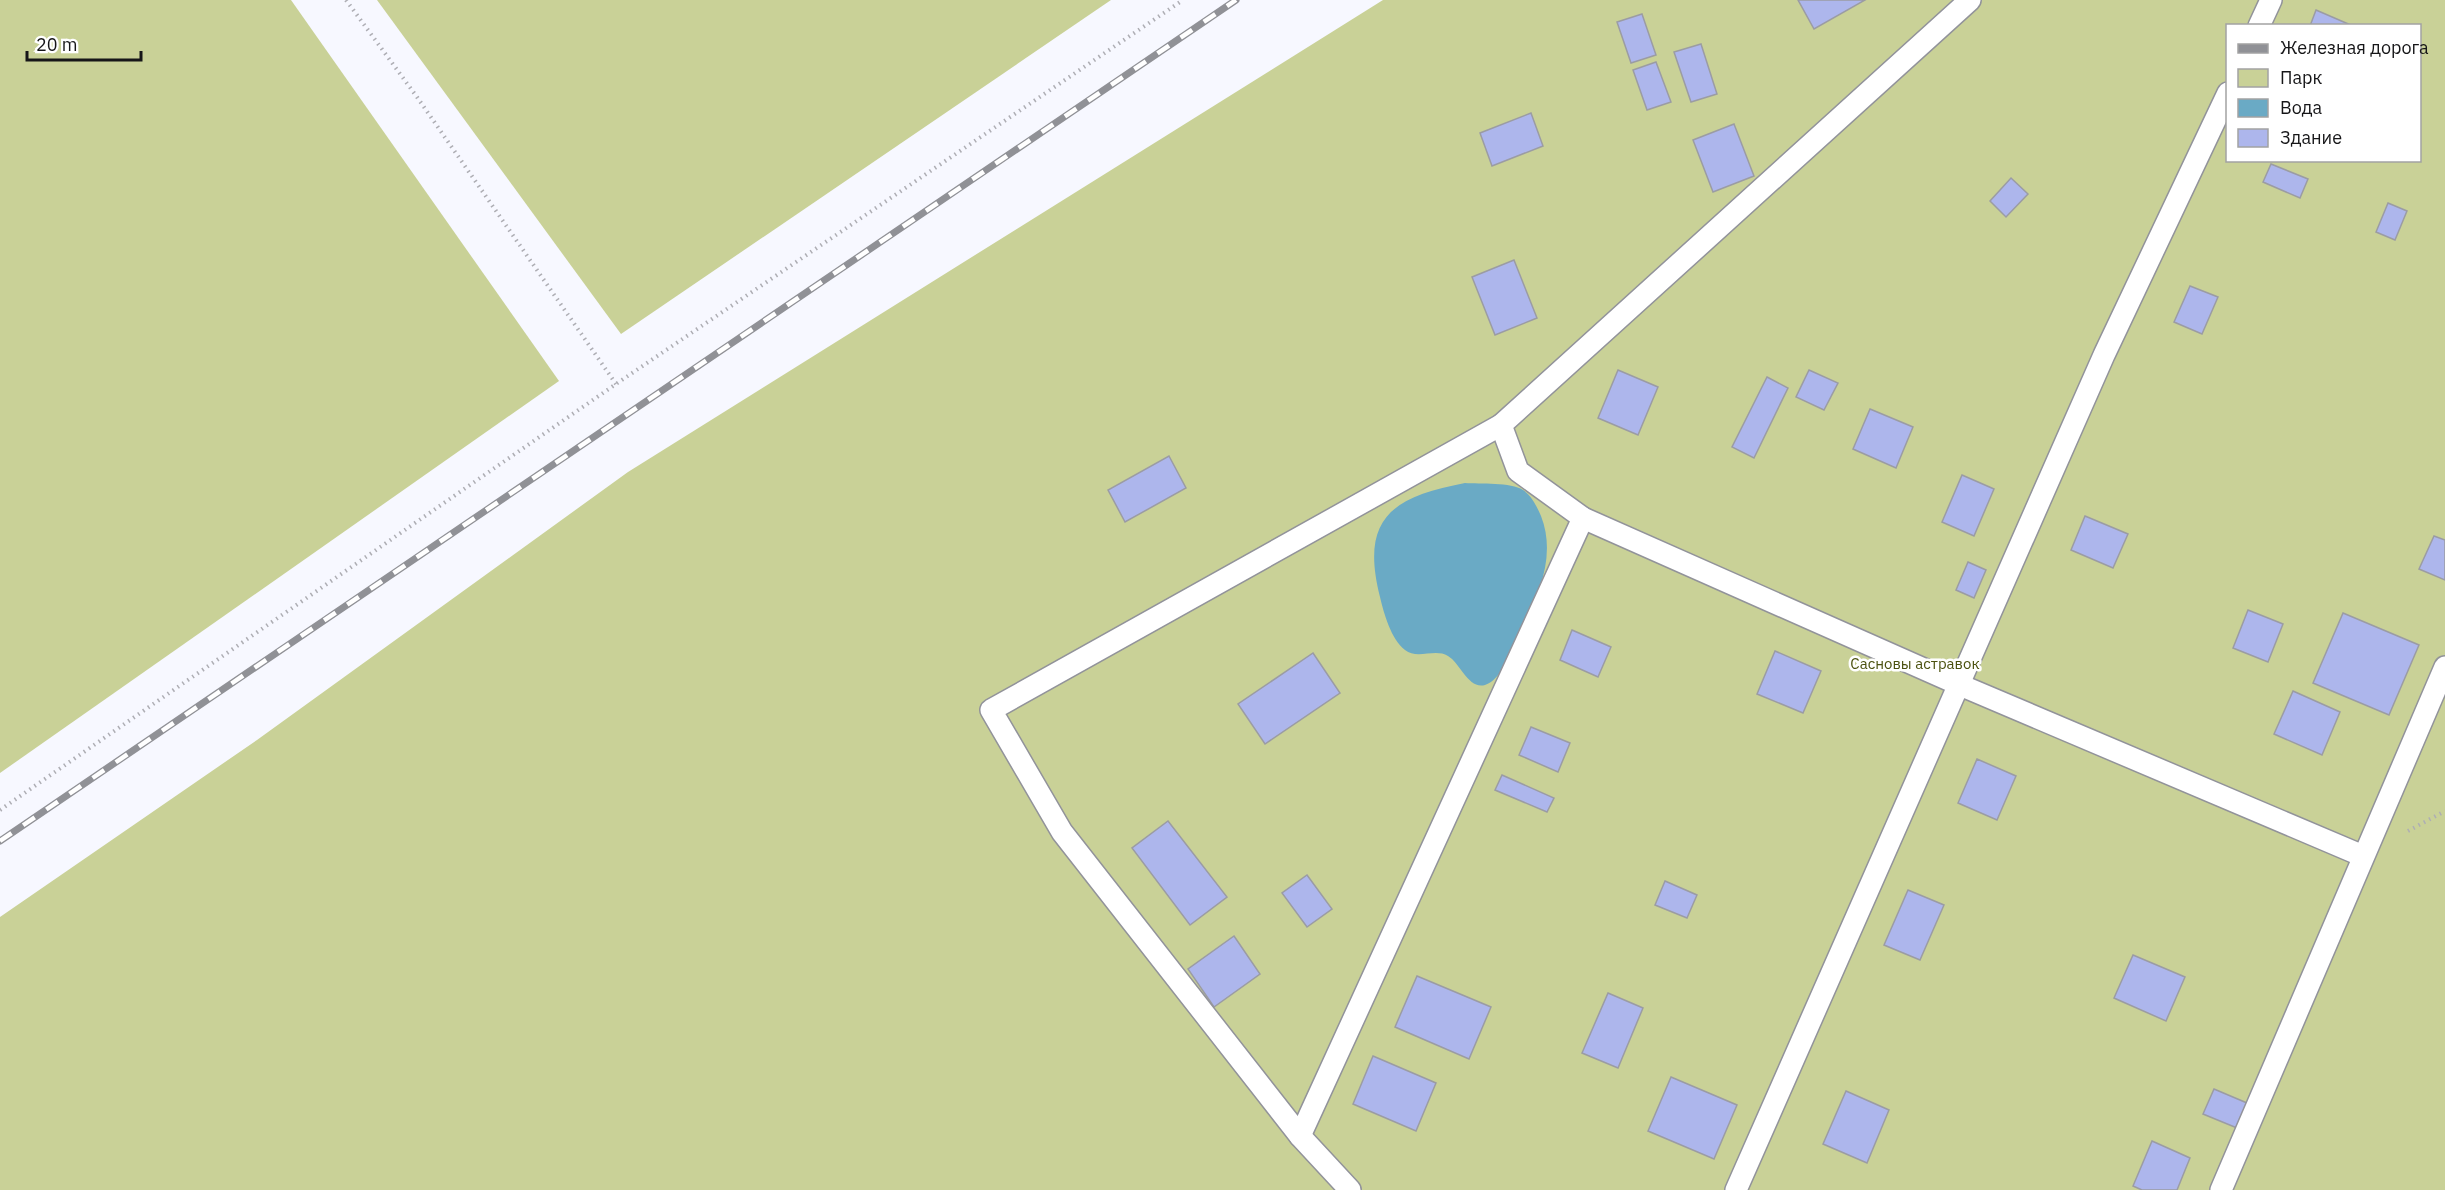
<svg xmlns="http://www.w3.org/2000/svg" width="2445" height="1190" font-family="'IBM Plex Sans',sans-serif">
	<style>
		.green { fill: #c9d197; fill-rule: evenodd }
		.water { fill: #6aaac5 }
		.building { fill: #adb6ec; stroke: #9b9ca3; stroke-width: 1.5 }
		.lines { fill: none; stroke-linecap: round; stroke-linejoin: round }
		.service-casing { stroke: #92939a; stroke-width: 24 }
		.path { stroke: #aeaeb4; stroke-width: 4; stroke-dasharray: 1.5 4.5; stroke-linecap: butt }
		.service { stroke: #fff; stroke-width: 21 }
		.rail-casing { stroke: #909196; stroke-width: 7 }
		.rail { stroke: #fff; stroke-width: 4.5; stroke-dasharray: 14; stroke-linecap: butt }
		.labels { text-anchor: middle; stroke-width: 5; stroke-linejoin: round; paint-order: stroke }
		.park-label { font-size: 15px; fill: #4b510f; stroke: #fff }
	</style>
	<rect width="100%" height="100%" fill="#f7f8ff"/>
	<g class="green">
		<path d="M0,0H291L559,381L0,773Z"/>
		<path d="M377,0H1111L621,334Z"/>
		<path d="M1383,0H2445V1190H0V917L257,740L628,472ZM2228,26H2420V160H2228Z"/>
	</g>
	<path class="water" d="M1465,483C1480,484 1511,482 1523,490C1532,496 1537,507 1541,516C1558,560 1535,602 1516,641C1510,654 1501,680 1485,685C1469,690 1460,663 1448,656C1435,648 1417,660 1405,650C1391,639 1384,614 1380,597C1360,518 1392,497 1465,483Z"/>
	<g class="building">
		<path d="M1798,0H1865L1814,29Z"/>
		<path d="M2316,10L2353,26H2310Z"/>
		<path d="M1642,14L1656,55L1631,63L1617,22Z"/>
		<path d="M1701,44L1717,94L1691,102L1674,52Z"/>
		<path d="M1656,62L1671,102L1647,110L1633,70Z"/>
		<path d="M1531,113L1543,146L1492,166L1480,133Z"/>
		<path d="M1734,124L1754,176L1713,192L1693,140Z"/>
		<path d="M2271,164L2308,179L2300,198L2263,182Z"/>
		<path d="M2011,178L2028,194L2006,217L1990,201Z"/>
		<path d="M2388,203L2407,211L2395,240L2376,232Z"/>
		<path d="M1514,260L1537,318L1495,335L1472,277Z"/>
		<path d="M2190,286L2218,297L2202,334L2174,322Z"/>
		<path d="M1618,370L1658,387L1638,435L1598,418Z"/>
		<path d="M1809,370L1838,383L1824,410L1796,397Z"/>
		<path d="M1767,377L1788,388L1754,458L1732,447Z"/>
		<path d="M1870,409L1913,427L1896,468L1853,449Z"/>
		<path d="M1169,456L1186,488L1125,522L1108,490Z"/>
		<path d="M1962,475L1994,489L1974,536L1942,522Z"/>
		<path d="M2085,516L2128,534L2113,568L2071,550Z"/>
		<path d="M2434,536L2445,540V580L2419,569Z"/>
		<path d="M1968,562L1986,570L1974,598L1956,590Z"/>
		<path d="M2248,610L2283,624L2268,662L2233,648Z"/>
		<path d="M2343,613L2419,645L2389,715L2313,683Z"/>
		<path d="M1572,630L1611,647L1598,677L1560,660Z"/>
		<path d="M1775,651L1821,671L1803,713L1757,694Z"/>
		<path d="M1313,653L1340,693L1265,744L1238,704Z"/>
		<path d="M2293,691L2340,712L2322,755L2274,734Z"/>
		<path d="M1531,727L1570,743L1558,772L1519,755Z"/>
		<path d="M1977,759L2016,776L1997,820L1958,803Z"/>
		<path d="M1502,775L1554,798L1547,812L1495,790Z"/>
		<path d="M1168,821L1227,897L1190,925L1132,848Z"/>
		<path d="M1307,875L1332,909L1307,927L1282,893Z"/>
		<path d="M1665,881L1697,895L1687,918L1655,905Z"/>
		<path d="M1908,890L1944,905L1920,960L1884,945Z"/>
		<path d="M1234,936L1260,974L1214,1007L1188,969Z"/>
		<path d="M2133,955L2185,977L2166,1021L2114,998Z"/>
		<path d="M1417,976L1491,1007L1469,1059L1395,1027Z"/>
		<path d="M1608,993L1643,1008L1618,1068L1582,1053Z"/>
		<path d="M1373,1056L1436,1083L1416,1131L1353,1104Z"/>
		<path d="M1671,1077L1737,1105L1714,1159L1648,1131Z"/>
		<path d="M2214,1089L2247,1103L2237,1128L2203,1114Z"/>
		<path d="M1846,1091L1889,1110L1867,1163L1823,1144Z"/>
		<path d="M2152,1141L2190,1158L2177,1190H2142L2133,1186Z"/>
	</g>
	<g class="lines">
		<defs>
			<g id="service">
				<path d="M1970,0L1501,425L1518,471L1583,518L1960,685L2363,856"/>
				<path d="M2259,26L2271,0"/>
				<path d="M1300,1136L1583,518"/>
				<path d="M1350,1190L1300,1136L1062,832L991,710L1501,425"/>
				<path d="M1736,1190L2104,355L2228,93"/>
				<path d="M2221,1190L2445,667"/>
			</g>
		</defs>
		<use href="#service" class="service-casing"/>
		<g class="path">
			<path d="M346,0L417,97L616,384"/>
			<path d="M0,810L616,384L1183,0"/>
			<path d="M2408,831L2445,811"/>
		</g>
		<use href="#service" class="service"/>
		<defs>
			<path id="rail" d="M0,841L1236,0"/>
		</defs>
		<use href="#rail" class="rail-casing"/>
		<use href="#rail" class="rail"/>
	</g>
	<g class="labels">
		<g class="park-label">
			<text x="1915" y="669">Сасновы астравок</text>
		</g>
	</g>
	<rect x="2226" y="24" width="195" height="138" fill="#ffffff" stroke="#a2a2a3" stroke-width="1.5"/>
	<rect x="2238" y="44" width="30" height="9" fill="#909196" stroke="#a2a2a3" stroke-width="1.5"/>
	<text x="2280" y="54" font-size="18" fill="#161618">Железная дорога</text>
	<rect x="2238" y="69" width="30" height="18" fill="#c9d197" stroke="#a2a2a3" stroke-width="1.5"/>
	<text x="2280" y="84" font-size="18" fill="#161618">Парк</text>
	<rect x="2238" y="99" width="30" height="18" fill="#6aaac5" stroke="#a2a2a3" stroke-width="1.5"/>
	<text x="2280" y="114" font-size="18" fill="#161618">Вода</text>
	<rect x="2238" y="129" width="30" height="18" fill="#adb6ec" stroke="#a2a2a3" stroke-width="1.5"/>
	<text x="2280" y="144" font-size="18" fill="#161618">Здание</text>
	<path d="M27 51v9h114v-9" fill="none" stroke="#161618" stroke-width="3"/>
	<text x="36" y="51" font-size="18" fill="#161618" stroke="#ffffff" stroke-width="4.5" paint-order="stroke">20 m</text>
</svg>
